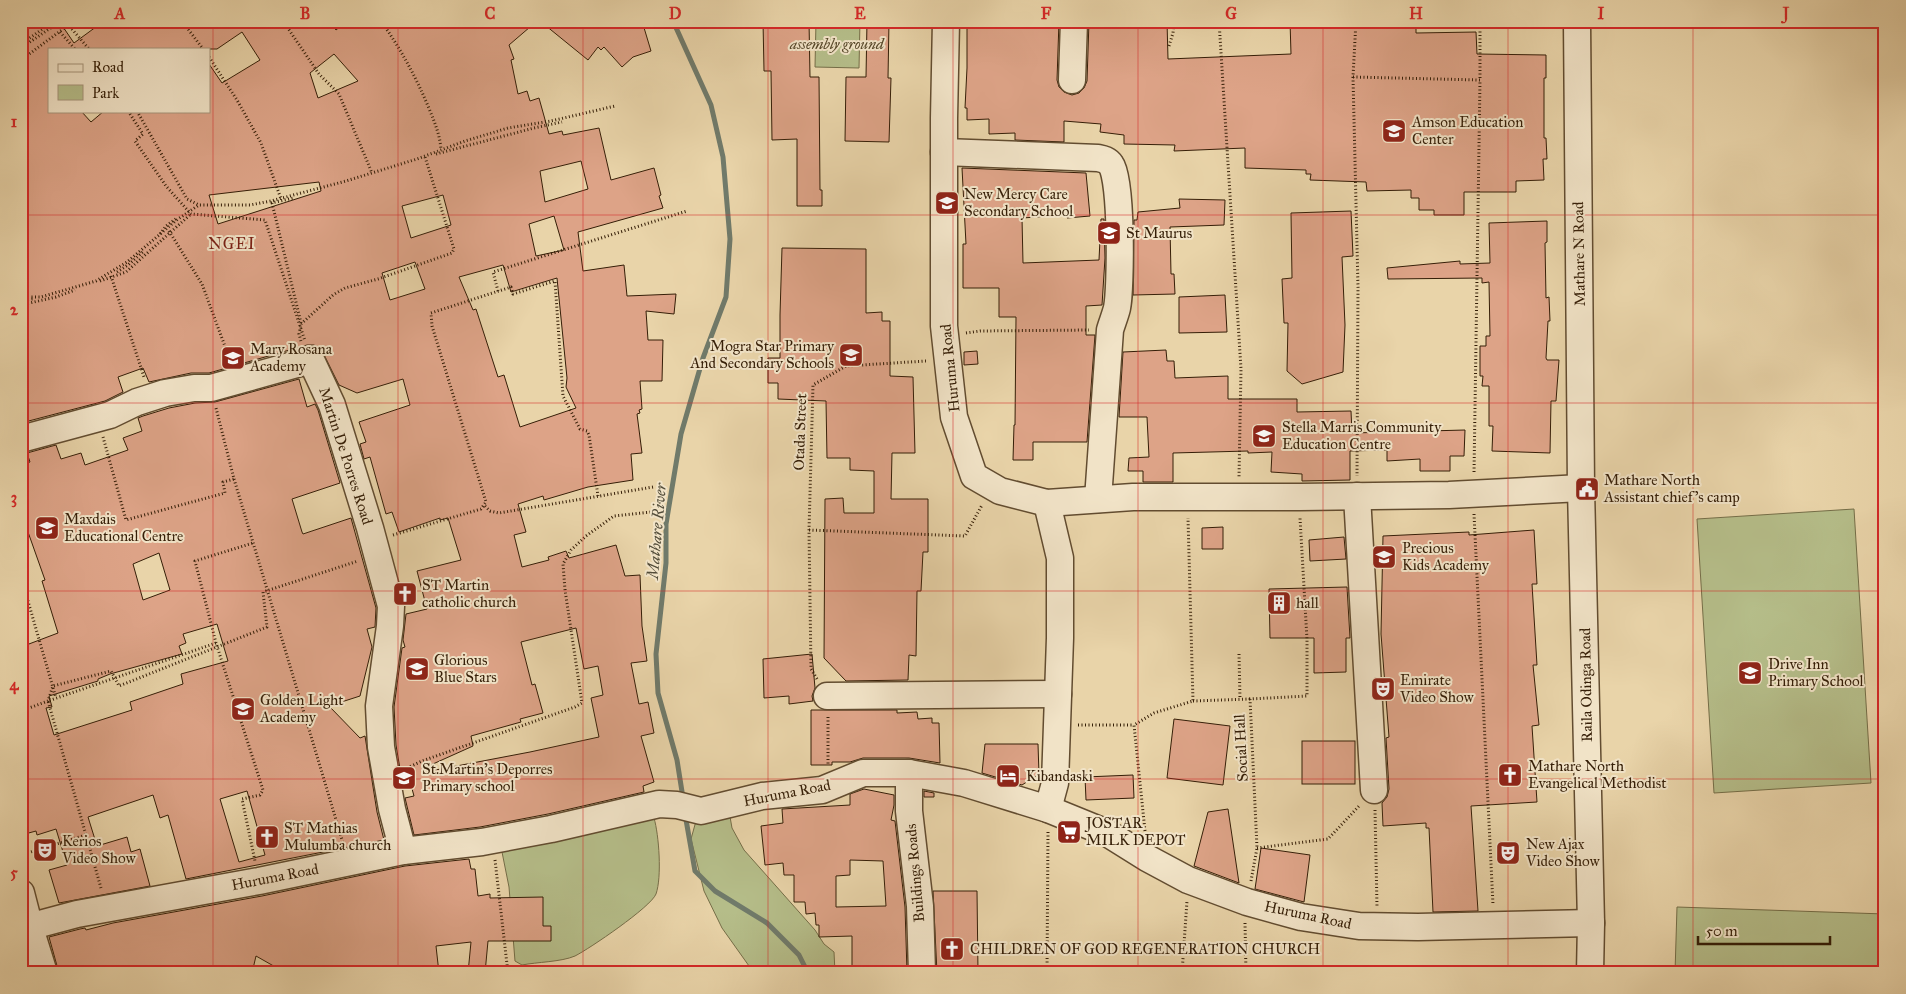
<svg xmlns="http://www.w3.org/2000/svg" width="1906" height="994" font-family="'IM FELL Great Primer',serif">
	<style>
		.green { fill: #b5bd89; stroke: #756e48 }
		.lines { fill: none; stroke-linecap: round; stroke-linejoin: round }
		.stream { stroke: #707a6a; stroke-width: 5 }
		.building { fill: #dda387; stroke: #351e07; fill-rule: evenodd }
		.minor-casing { stroke: #624c30; stroke-width: 29 }
		.path { stroke: #351e07; stroke-width: 3; stroke-dasharray: 1 2.5; stroke-linecap: butt }
		.minor { stroke: #f1e3c7; stroke-width: 26 }
		.grid { fill: none; stroke: #d62828; stroke-width: 1; stroke-opacity: 0.55 }
		.labels { text-anchor: middle; stroke-width: 4; stroke-linejoin: round; paint-order: stroke }
		.park-label { font-size: 15px; font-style: italic; fill: #554628; stroke: #f1e3c7 }
		.poi-label { font-size: 15px; fill: #351e07; stroke: #f1e3c7; text-anchor: start }
		.street-label { font-size: 15px; fill: #351e07; stroke: #f1e3c7 }
		.neighbourhood-label { font-size: 16px; letter-spacing: 1px; fill: #7a1f14; stroke: #f1e3c7 }
		.water-label { font-size: 16px; font-style: italic; fill: #524c39; stroke: #f1e3c7 }
		.neatline { fill: none; stroke: #d62828; stroke-width: 2 }
		.grid-label { font-size: 16px; text-anchor: middle; font-weight: bold; fill: #d62828 }
	</style>
	<rect width="100%" height="100%" fill="#e9d4a9"/>
	<filter id="stains"><feTurbulence type="fractalNoise" baseFrequency=".004" numOctaves="4"/><feColorMatrix values="0 0 0 0 .2 0 0 0 0 .09 0 0 0 0 .02 0 0 0 .5 -.17"/></filter>
	<radialGradient id="worn" r=".72"><stop offset=".6" stop-color="#630" stop-opacity="0"/><stop offset="1" stop-color="#630" stop-opacity=".3"/></radialGradient>
	<g class="green">
		<path d="M816,21H860L859,68L815,67Z"/>
		<path d="M1854,509L1871,783L1714,793L1697,519Z"/>
		<path d="M729,811L732,828L744,850L815,930L824,944L834,952L835,973H754L722,928L704,891L691,839L696,821Z"/>
		<path d="M654,818C659,835 662,877 656,894C651,907 589,949 575,956C561,962 537,962 522,965L515,961L509,887L501,847Z"/>
		<path d="M1677,907L1885,914V973H1675Z"/>
	</g>
	<g class="lines">
		<g class="stream">
			<path d="M673,21L711,105L723,157L730,239L726,297L703,358L681,434L666,524V563L656,654L658,693L677,760L683,798"/>
			<path d="M685,814L695,871L715,891L767,923L799,955L808,973"/>
		</g>
	</g>
	<g class="building">
		<path d="M21,21H59L74,43L104,21H329L336,30L347,21H537L509,45L514,59L511,60L518,94L527,91L530,101L539,98L549,134L562,131L563,135L599,128L611,180L654,168L661,195L659,196L663,208L578,232L583,271L624,265L627,296L676,294L674,314L646,311L648,340H663L662,381H640L642,409L639,410L640,413L637,414L642,453L631,454L633,480L588,487L544,500L543,496L518,504L526,532L514,535L522,567L549,560L548,557L566,551L569,558L616,545L625,576L640,575L642,626L647,661L631,663L639,704L648,702L654,733L641,736L654,782L643,786L644,792L548,814L480,827L414,835L405,798L414,796L406,767L400,769L396,745L394,707L402,648L405,647L403,640L406,614L427,609L417,571L461,560L448,518L440,520V518L399,532L392,512L386,514L370,457L364,459L360,444L366,442L359,422L410,405L403,379L357,393L339,385L321,349L314,345H307L209,373H191L149,382L143,368L118,377L123,392L105,401L21,423V365L26,364L21,348ZM242,32L260,60L222,83L209,64V111H104L91,122L81,111H49V49H217ZM334,54L358,81L318,98L310,73ZM581,161L588,189L545,202L540,171ZM319,182L321,191L218,224L209,195ZM443,195L451,225L411,238L402,206ZM554,216L564,250L536,256L529,224ZM415,262L425,289L390,300L382,273ZM503,265L511,292L557,278L567,378L566,387L576,408L520,427L504,375L498,377L476,309L473,310L459,277ZM576,628L584,669L598,666L603,695L591,698L599,737L530,752L425,772L424,768L473,746L471,736L521,722L520,719L543,713L535,684L532,685L521,642Z"/>
		<path d="M540,21H642L651,51L633,57L622,67L604,47L601,50L598,47L588,60Z"/>
		<path d="M763,21H809L810,77H819L820,190H822V206H797V139L772,140L771,71H764Z"/>
		<path d="M867,21H889L888,78H891L889,142L845,141L846,77H866Z"/>
		<path d="M967,21H1059L1057,80L1059,87L1064,92L1072,95L1079,93L1084,88L1087,81L1089,21L1123,23V21H1167L1168,59L1291,54L1290,21H1412L1411,26H1416V33L1476,32L1477,54L1546,55V78H1544V138H1546L1547,159H1543L1544,180L1516,181V192H1464V215H1434V210H1419V198H1411V190L1367,191L1366,182L1310,180L1311,174H1306V170L1245,168V148L1174,151L1175,145L1124,144V135L1100,132L1101,124L1064,121V142L1015,140V133L989,134V119L967,120V108H965L967,68Z"/>
		<path d="M962,168L1086,173L1090,216L1067,218L1066,215L1022,218L1023,263L1099,260L1101,219H1104L1105,258L1102,305L1086,306V335H1095L1087,442H1033V460H1013L1014,425H1015L1016,317H999V288H963V244H966Z"/>
		<path d="M1179,199L1225,200L1224,225L1170,227L1171,274H1174L1175,294L1133,295L1134,220H1137L1138,212L1180,208Z"/>
		<path d="M1351,211L1353,256L1342,257L1345,325L1343,372L1302,384L1287,371L1288,323H1284L1282,279L1292,278L1291,213Z"/>
		<path d="M1547,221V242L1545,243L1546,298L1549,297L1550,321H1548L1546,358L1547,360H1559L1556,401H1551L1550,453L1492,451L1493,426H1489V386H1482L1483,376H1480V346H1486V336H1490L1489,282L1482,283V278L1388,279L1387,268L1460,261V264L1490,263L1489,223Z"/>
		<path d="M782,248L866,249V313L882,312V321H890V376L913,377L915,453H892L891,499H928V552H923L921,591H917L916,656L909,655L908,680L846,681L824,658L825,499L843,498L844,513H874V471L850,470V458H827L826,401L778,399V383H768V358H780V315Z"/>
		<path d="M1225,295L1227,332L1179,333V297Z"/>
		<path d="M1166,350L1167,361H1174L1175,378L1228,376V399H1297V412L1351,411L1352,433L1465,430L1464,456H1450V471H1420V459L1387,461V450L1350,451V480L1302,481V474L1271,472L1272,452L1248,453V451L1173,453V482H1143V471H1128L1129,458L1149,457L1147,417H1119L1123,352Z"/>
		<path d="M977,351L978,364L964,365V352Z"/>
		<path d="M299,379L307,407L315,404L318,410L340,483L292,499L302,532L303,534L351,518L376,608L375,627L367,629L372,647L360,696L329,706L360,738L365,736L377,812L384,840L186,879L168,815L160,818L153,795L88,817L97,846L127,837L131,852L140,849L150,886L59,903L49,870L67,865L56,829L37,835L36,831L25,834L21,821V647L58,633L42,581L45,580L28,532L25,533L21,520V465L30,462L27,453L56,445L61,459L81,453L85,465L128,450L123,438L142,431L138,418L143,416L169,408L195,403L215,402ZM159,553L170,590L143,600L133,564ZM217,624L228,661L181,674L183,684L130,702L132,710L54,735L46,708L52,707L49,696L98,681V679L110,674L182,654L179,646L186,643L183,634ZM247,791L265,855L239,862L220,799Z"/>
		<path d="M1223,527V549H1202V528Z"/>
		<path d="M1534,530L1537,584H1532L1537,665H1533L1539,725L1532,726L1537,802L1471,806L1478,911L1433,912L1429,828H1426V823L1383,826L1382,803L1387,797L1389,789L1386,738L1389,737L1381,634L1383,536L1469,532V535Z"/>
		<path d="M1344,537L1346,559L1310,561L1309,540Z"/>
		<path d="M1347,587L1350,638H1346V672L1314,673V638H1270L1269,589Z"/>
		<path d="M812,654L815,688L812,696L813,701L789,704V696L764,698L763,659Z"/>
		<path d="M811,710H897V713L917,712L918,719L932,718V723H939L940,763L909,758H863L850,762H832V765H811Z"/>
		<path d="M1174,719L1230,726L1223,785L1167,778Z"/>
		<rect x="1302" y="741" width="53" height="43"/>
		<path d="M985,744H1038L1039,774L1022,785L982,773Z"/>
		<path d="M1133,775L1134,798L1086,800L1085,777Z"/>
		<path d="M864,789L894,795V805L891,820L895,821L905,907L907,972L852,973V936L819,937V925H816L815,913L806,914L805,902H794V875H784L783,863L765,865L761,826L783,823L782,809L850,805V794ZM850,860L883,861L886,906L836,907V876L850,875Z"/>
		<path d="M924,791L934,793V797H924Z"/>
		<path d="M1228,809L1239,883L1194,866L1208,812Z"/>
		<path d="M1261,848L1310,855L1304,902L1255,889Z"/>
		<path d="M469,859L471,869H475L478,896L490,894V898L543,897V926H551V941H488L485,973H468L471,942L436,946L439,973H286L256,956L252,973H184L167,971V973H59L49,937L80,929L85,928L86,930L113,923L262,896L405,866Z"/>
		<path d="M933,891H977L978,973H937Z"/>
	</g>
	<g class="lines">
		<defs>
			<g id="minor">
				<path d="M946,21L944,118V326L954,417L974,476L1000,491L1047,503L1133,497H1300L1449,495L1581,488"/>
				<path d="M1577,21L1581,488L1591,923L1590,973"/>
				<path d="M1072,80L1074,21"/>
				<path d="M944,152L1098,158C1103,159 1108,160 1111,165C1122,179 1121,288 1117,308C1115,316 1112,323 1110,330L1098,499"/>
				<path d="M21,439L110,415L137,402L165,393L194,388H211L311,360L332,405L370,528L391,606L390,626L379,706L381,747L392,809L403,851"/>
				<path d="M1357,496L1374,790"/>
				<path d="M1047,503L1060,558V638L1055,783L1048,809"/>
				<path d="M827,696L1058,694"/>
				<path d="M909,773V811L920,906L922,973"/>
				<path d="M21,893L30,928L44,973"/>
				<path d="M21,929L77,914L259,881L403,851L482,842L551,829L659,804L677,805L701,811L762,796L822,790L863,773H909L964,783L1048,809L1107,833L1147,858L1188,880L1247,902L1301,917L1359,926L1418,927L1591,923"/>
			</g>
		</defs>
		<use href="#minor" class="minor-casing"/>
		<g class="path">
			<path d="M65,21L89,49"/>
			<path d="M182,21L203,49"/>
			<path d="M283,21L319,74L339,94L372,173"/>
			<path d="M381,21C400,48 415,75 428,106C434,121 440,134 441,150"/>
			<path d="M1219,21L1241,369L1239,477"/>
			<path d="M1356,21L1353,77L1358,287L1357,476"/>
			<path d="M1480,21V80"/>
			<path d="M60,32L75,49"/>
			<path d="M21,44L54,21"/>
			<path d="M1169,46L1173,33L1174,21"/>
			<path d="M21,48L61,21"/>
			<path d="M209,57L237,100L261,143L281,199"/>
			<path d="M21,60L74,21"/>
			<path d="M1353,77L1480,80L1474,473"/>
			<path d="M128,111L143,134L135,141L166,186L191,214L265,220L305,341"/>
			<path d="M137,111L187,199L199,205"/>
			<path d="M436,154L534,128L562,122"/>
			<path d="M271,203L294,198"/>
			<path d="M272,203L301,323"/>
			<path d="M169,231L202,284L230,360"/>
			<path d="M160,234L166,226L177,218"/>
			<path d="M117,272L128,265L144,251"/>
			<path d="M111,276L144,377"/>
			<path d="M100,281L126,272L191,214"/>
			<path d="M498,291L493,272L687,211"/>
			<path d="M21,297H41L96,281L127,262L178,219L199,205H250L271,201L346,181L417,159L465,141L508,128L551,121L615,106"/>
			<path d="M21,300L33,299"/>
			<path d="M21,305L56,297L75,290"/>
			<path d="M966,333L980,331L1089,330"/>
			<path d="M301,341L299,334L301,324L333,295L345,288L378,279L452,253L454,249L425,157"/>
			<path d="M103,437L126,520L225,493L223,482L234,479L216,408"/>
			<path d="M234,479L343,843"/>
			<path d="M485,506L490,511L499,513L653,487"/>
			<path d="M1474,514L1493,905"/>
			<path d="M809,530L965,536L982,505"/>
			<path d="M393,535L481,509L486,502L432,326L431,313L511,287L513,294L555,281L563,396L580,429L587,431L589,435L598,496"/>
			<path d="M21,577L56,698"/>
			<path d="M216,643L195,561L253,543"/>
			<path d="M1239,654L1240,699"/>
			<path d="M817,679L811,669L809,530L813,385L846,366L926,361"/>
			<path d="M1193,701L1250,699"/>
			<path d="M21,711L48,701L53,686L111,671L119,686L267,627L263,592L358,561"/>
			<path d="M828,717V766"/>
			<path d="M1078,725H1134"/>
			<path d="M407,768L422,761L575,707L582,703L565,590L563,564L571,550L586,536L614,516L651,512"/>
			<path d="M1375,810L1377,907"/>
			<path d="M1145,831L1134,725L1154,713L1193,701L1188,518"/>
			<path d="M1257,848L1328,839L1360,805"/>
			<path d="M21,855L86,835"/>
			<path d="M495,860L508,973"/>
			<path d="M1251,881L1257,848L1250,699L1307,696V639L1300,518"/>
			<path d="M101,888L48,701L216,643L263,790L260,795L242,799L255,861"/>
			<path d="M1245,923L1246,973"/>
			<path d="M1047,973L1048,832"/>
			<path d="M1182,973L1187,901"/>
		</g>
		<use href="#minor" class="minor"/>
	</g>
	<path class="grid" d="M213,21V973M398,21V973M583,21V973M768,21V973M953,21V973M1138,21V973M1323,21V973M1508,21V973M1693,21V973M21,215H1885M21,403H1885M21,591H1885M21,779H1885"/>
	<defs>
		<symbol id="school-square" viewBox="-11 -11 22 22"><rect x="-9" y="-9" width="18" height="18" rx="4" fill="#8f2418" stroke="#f1e3c7"/><path d="M0-5L7-2L0 1L-7-2ZM-4 1L0 2.5L4 1V4Q0 6-4 4Z" fill="#fff"/></symbol>
		<symbol id="civic-square" viewBox="-11 -11 22 22"><rect x="-9" y="-9" width="18" height="18" rx="4" fill="#8f2418" stroke="#f1e3c7"/><path d="M-.6-6.5H3V-4.5H.6V-3L4-1V1h2V6H-6V1h2V-1L-.6-3ZM-1.2 2.5V6h2.4V2.5Z" fill="#fff"/></symbol>
		<symbol id="church-square" viewBox="-11 -11 22 22"><rect x="-9" y="-9" width="18" height="18" rx="4" fill="#8f2418" stroke="#f1e3c7"/><path d="M-1.2-6h2.4v3.5h3.3v2.4h-3.3V6h-2.4V-.1h-3.3v-2.4h3.3Z" fill="#fff"/></symbol>
		<symbol id="building-square" viewBox="-11 -11 22 22"><rect x="-9" y="-9" width="18" height="18" rx="4" fill="#8f2418" stroke="#f1e3c7"/><path d="M-4-6H4V6H1V3H-1V6H-4ZM-2.5-4.3h1.7v1.8h-1.7ZM.8-4.3h1.7v1.8H.8ZM-2.5-1h1.7V.8h-1.7ZM.8-1h1.7V.8H.8Z" fill="#fff"/></symbol>
		<symbol id="theatre-square" viewBox="-11 -11 22 22"><rect x="-9" y="-9" width="18" height="18" rx="4" fill="#8f2418" stroke="#f1e3c7"/><path d="M-5-5.5Q0-4 5-5.5V0Q5 5 0 6Q-5 5-5 0ZM-3.3-2.5H-1v1.5H-3.3ZM1-2.5H3.3v1.5H1ZM-2.8 1Q0 5.5 2.8 1Z" fill="#fff"/></symbol>
		<symbol id="hotel-square" viewBox="-11 -11 22 22"><rect x="-9" y="-9" width="18" height="18" rx="4" fill="#8f2418" stroke="#f1e3c7"/><path d="M-6-4.5h1.5V1H6V5H4.5V3h-9V5H-6ZM-4 0a1.8 1.8 0 1 1 3.6 0ZM.5 0V-2.5h3Q6-2.5 6 0Z" fill="#fff"/></symbol>
		<symbol id="supermarket-square" viewBox="-11 -11 22 22"><rect x="-9" y="-9" width="18" height="18" rx="4" fill="#8f2418" stroke="#f1e3c7"/><path d="M-6-5.5h2.5l.6 2H6L4.5 2H-2.5L-4.4-4H-6ZM-1.5 3.2a1.3 1.3 0 1 0 .1 0ZM3 3.2a1.3 1.3 0 1 0 .1 0Z" fill="#fff"/></symbol>
	</defs>
	<g fill-rule="evenodd">
		<use href="#school-square" x="1380" y="117" width="28" height="28"/>
		<use href="#school-square" x="933" y="189" width="28" height="28"/>
		<use href="#school-square" x="1095" y="219" width="28" height="28"/>
		<use href="#school-square" x="837" y="341" width="28" height="28"/>
		<use href="#school-square" x="219" y="344" width="28" height="28"/>
		<use href="#school-square" x="1250" y="422" width="28" height="28"/>
		<use href="#civic-square" x="1573" y="475" width="28" height="28"/>
		<use href="#school-square" x="33" y="514" width="28" height="28"/>
		<use href="#school-square" x="1370" y="543" width="28" height="28"/>
		<use href="#church-square" x="391" y="580" width="28" height="28"/>
		<use href="#building-square" x="1265" y="589" width="28" height="28"/>
		<use href="#school-square" x="403" y="655" width="28" height="28"/>
		<use href="#school-square" x="1736" y="659" width="28" height="28"/>
		<use href="#theatre-square" x="1369" y="675" width="28" height="28"/>
		<use href="#school-square" x="229" y="695" width="28" height="28"/>
		<use href="#church-square" x="1496" y="761" width="28" height="28"/>
		<use href="#hotel-square" x="994" y="762" width="28" height="28"/>
		<use href="#school-square" x="390" y="764" width="28" height="28"/>
		<use href="#supermarket-square" x="1055" y="818" width="28" height="28"/>
		<use href="#church-square" x="253" y="823" width="28" height="28"/>
		<use href="#theatre-square" x="31" y="836" width="28" height="28"/>
		<use href="#theatre-square" x="1494" y="839" width="28" height="28"/>
		<use href="#church-square" x="938" y="935" width="28" height="28"/>
	</g>
	<g class="labels">
		<g class="park-label">
			<text x="837" y="49">assembly ground</text>
		</g>
		<g class="poi-label">
			<text x="1412" y="127">Amson Education<tspan x="1412" dy="17">Center</tspan></text>
			<text x="964" y="199">New Mercy Care<tspan x="964" dy="17">Secondary School</tspan></text>
			<text x="1126" y="238">St Maurus</text>
			<text x="834" y="351" text-anchor="end">Mogra Star Primary<tspan x="834" dy="17">And Secondary Schools</tspan></text>
			<text x="250" y="354">Mary Rosana<tspan x="250" dy="17">Academy</tspan></text>
			<text x="1282" y="432">Stella Marris Community<tspan x="1282" dy="17">Education Centre</tspan></text>
			<text x="1604" y="485">Mathare North<tspan x="1604" dy="17">Assistant chief's camp</tspan></text>
			<text x="64" y="524">Maxdais<tspan x="64" dy="17">Educational Centre</tspan></text>
			<text x="1402" y="553">Precious<tspan x="1402" dy="17">Kids Academy</tspan></text>
			<text x="422" y="590">ST Martin<tspan x="422" dy="17">catholic church</tspan></text>
			<text x="1296" y="608">hall</text>
			<text x="434" y="665">Glorious<tspan x="434" dy="17">Blue Stars</tspan></text>
			<text x="1768" y="669">Drive Inn<tspan x="1768" dy="17">Primary School</tspan></text>
			<text x="1400" y="685">Emirate<tspan x="1400" dy="17">Video Show</tspan></text>
			<text x="260" y="705">Golden Light<tspan x="260" dy="17">Academy</tspan></text>
			<text x="1528" y="771">Mathare North<tspan x="1528" dy="17">Evangelical Methodist</tspan></text>
			<text x="422" y="774">St.Martin's Deporres<tspan x="422" dy="17">Primary school</tspan></text>
			<text x="1026" y="781">Kibandaski</text>
			<text x="1086" y="828">JOSTAR<tspan x="1086" dy="17">MILK DEPOT</tspan></text>
			<text x="284" y="833">ST Mathias<tspan x="284" dy="17">Mulumba church</tspan></text>
			<text x="62" y="846">Kerios<tspan x="62" dy="17">Video Show</tspan></text>
			<text x="1526" y="849">New Ajax<tspan x="1526" dy="17">Video Show</tspan></text>
			<text x="970" y="954">CHILDREN OF GOD REGENERATION CHURCH</text>
		</g>
		<g class="street-label">
			<text transform="translate(1579 254) rotate(-91)" y="5">Mathare N Road</text>
			<text transform="translate(950 368) rotate(-96)" y="5">Huruma Road</text>
			<text transform="translate(800 432) rotate(-88)" y="5">Otada Street</text>
			<text transform="translate(346 456) rotate(72)" y="5">Martin De Porres Road</text>
			<text transform="translate(1586 685) rotate(-91)" y="5">Raila Odinga Road</text>
			<text transform="translate(1241 748) rotate(-93)" y="5">Social Hall</text>
			<text transform="translate(787 793) rotate(-11)" y="5">Huruma Road</text>
			<text transform="translate(915 873) rotate(-95)" y="5">Buildings Roads</text>
			<text transform="translate(275 877) rotate(-11)" y="5">Huruma Road</text>
			<text transform="translate(1308 915) rotate(12)" y="5">Huruma Road</text>
		</g>
		<g class="neighbourhood-label">
			<text x="232" y="249">NGEI</text>
		</g>
		<g class="water-label">
			<text transform="translate(656 531) rotate(-85)" y="6">Mathare River</text>
		</g>
	</g>
	<rect width="1906" height="994" fill="none" stroke="#e9d4a9" stroke-width="55"/>
	<rect x="48" y="48" width="162" height="65" fill="#f1e3c7" stroke="#a6947a"/>
	<rect x="58" y="64" width="25" height="8" fill="#f1e3c7" stroke="#a6947a"/>
	<text x="92" y="72" font-size="15" fill="#351e07">Road</text>
	<rect x="58" y="85" width="25" height="15" fill="#b5bd89" stroke="#a6947a"/>
	<text x="92" y="98" font-size="15" fill="#351e07">Park</text>
	<path d="M1698 936v8h132v-8" fill="none" stroke="#351e07" stroke-width="2.5"/>
	<text x="1706" y="936" font-size="15" fill="#351e07" stroke="#f1e3c7" stroke-width="4" paint-order="stroke">50 m</text>
	<rect x="28" y="28" width="1850" height="938" class="neatline"/>
	<g class="grid-label">
		<text x="120" y="19">A</text>
		<text x="305" y="19">B</text>
		<text x="490" y="19">C</text>
		<text x="675" y="19">D</text>
		<text x="860" y="19">E</text>
		<text x="1046" y="19">F</text>
		<text x="1231" y="19">G</text>
		<text x="1416" y="19">H</text>
		<text x="1601" y="19">I</text>
		<text x="1786" y="19">J</text>
		<text x="14" y="127">1</text>
		<text x="14" y="315">2</text>
		<text x="14" y="503">3</text>
		<text x="14" y="690">4</text>
		<text x="14" y="878">5</text>
	</g>
	<rect width="100%" height="100%" filter="url(#stains)"/>
	<rect width="100%" height="100%" fill="url(#worn)"/>
</svg>
